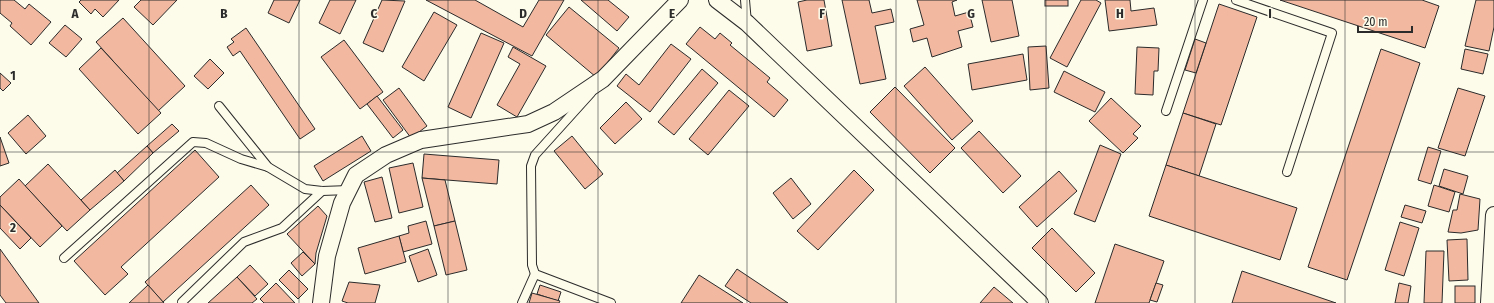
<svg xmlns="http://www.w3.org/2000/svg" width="1494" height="303" font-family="'Fira Sans Condensed',sans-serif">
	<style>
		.building { fill: #f2b8a0; stroke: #2b2b2b }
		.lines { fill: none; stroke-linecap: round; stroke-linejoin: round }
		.service-casing { stroke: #2b2b2b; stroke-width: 10 }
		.minor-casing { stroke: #2b2b2b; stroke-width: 18 }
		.service { stroke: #fdfbea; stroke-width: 8 }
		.minor { stroke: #fdfbea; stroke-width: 16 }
		.grid { fill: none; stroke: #2b2b2b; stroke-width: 1; stroke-opacity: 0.55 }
		.grid-label { font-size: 13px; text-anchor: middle; font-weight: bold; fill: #2b2b2b; stroke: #fdfbea; stroke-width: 3; stroke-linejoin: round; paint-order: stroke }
	</style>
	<rect width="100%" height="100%" fill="#fdfbea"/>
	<g class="building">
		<path d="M0,0H14L25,9L29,4L51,22L31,45L10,26L12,23L0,13Z"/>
		<path d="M81,0H119L103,17L95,9L91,14L79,2Z"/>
		<path d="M141,0H177L153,25L134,7Z"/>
		<path d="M274,0H300L289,23L268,13Z"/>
		<path d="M330,0H356L340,34L319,23Z"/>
		<path d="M382,0L405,1L383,52L363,43Z"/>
		<path d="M426,0H475L523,27L539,0H564L532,56Z"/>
		<path d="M581,0H608L629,17L617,31Z"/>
		<path d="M807,0H824L832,46L807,51L798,2Z"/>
		<path d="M842,0H869L872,13L891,9L894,22L875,26L886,79L860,84Z"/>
		<path d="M917,0H957L952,2L955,16L969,12L973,27L958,31L962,47L932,57L927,38L913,42L910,29L924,25Z"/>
		<path d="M982,0H1012L1019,36L991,42Z"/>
		<rect x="1045" y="0" width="23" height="6"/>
		<path d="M1081,0H1096L1101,3L1067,67L1050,58Z"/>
		<path d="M1105,0H1130L1131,11L1154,8L1157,25L1109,31Z"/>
		<path d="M1280,0H1422L1439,6L1425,48Z"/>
		<path d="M1476,0H1494V27L1489,51L1465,46Z"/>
		<path d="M1219,4L1257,17L1221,125L1183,113Z"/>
		<path d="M569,7L619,48L596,77L546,35Z"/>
		<path d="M434,12L457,25L424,81L402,67Z"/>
		<path d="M123,18L185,86L158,111L96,42Z"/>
		<path d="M65,25L82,39L66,57L49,43Z"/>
		<path d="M700,27L715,39L720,33L732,43L730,45L770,78L767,82L788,100L774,117L686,44Z"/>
		<path d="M246,28L315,129L300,139L240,51L233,56L227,47L234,42L231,39Z"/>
		<path d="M481,33L504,43L471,118L448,107Z"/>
		<path d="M1195,39L1206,43L1196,73L1185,70Z"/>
		<path d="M344,40L383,92L360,109L321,57Z"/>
		<path d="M671,44L691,59L650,112L617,86L626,74L639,85Z"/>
		<path d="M1046,46L1049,88L1030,90L1028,47Z"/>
		<path d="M513,47L546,66L517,117L497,105L520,64L508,57Z"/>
		<path d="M1137,47L1159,48L1158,71H1154L1153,95L1135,94Z"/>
		<path d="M101,48L161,113L138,134L79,69Z"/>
		<path d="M1381,49L1420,63L1347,280L1308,267Z"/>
		<path d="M1465,49L1488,54L1483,74L1461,69Z"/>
		<path d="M1023,54L1027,80L972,90L968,64Z"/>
		<path d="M210,59L224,73L208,89L194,76Z"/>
		<path d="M925,67L973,121L952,140L904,86Z"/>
		<path d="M702,69L718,83L674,135L658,122Z"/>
		<path d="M1064,71L1105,92L1095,112L1054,92Z"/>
		<path d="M0,73L11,83L3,91L0,88Z"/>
		<path d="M895,87L955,148L930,173L870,112Z"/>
		<path d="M399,88L427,126L411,138L383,100Z"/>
		<path d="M1458,88L1485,96L1465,156L1438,148Z"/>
		<path d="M729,90L749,106L708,155L689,139Z"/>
		<path d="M377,96L403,130L393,138L367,104Z"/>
		<path d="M1111,98L1141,126L1133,134L1138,138L1123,153L1089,121Z"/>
		<path d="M626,102L642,119L615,144L600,128Z"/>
		<path d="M1183,113L1216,124L1199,176L1166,165Z"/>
		<path d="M28,115L46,136L26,154L8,133Z"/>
		<path d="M172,124L179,131L153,153L147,146Z"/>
		<path d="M979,131L1021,176L1003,193L961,148Z"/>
		<path d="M362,136L371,151L323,181L314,166Z"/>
		<path d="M572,136L603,174L585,189L554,151Z"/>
		<path d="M0,137L9,163L0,166Z"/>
		<path d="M1100,145L1121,154L1095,222L1074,214Z"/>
		<path d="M147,146L153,153L124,181L117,173Z"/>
		<path d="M1428,147L1441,151L1431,184L1418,180Z"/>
		<path d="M195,150L219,177L121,267L128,274L105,295L74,261Z"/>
		<path d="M424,154L499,160L497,184L422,178Z"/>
		<path d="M413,163L423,207L399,213L389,168Z"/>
		<path d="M48,164L90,210L67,231L25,186Z"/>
		<path d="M1166,165L1297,208L1280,260L1149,216Z"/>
		<path d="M1444,169L1468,176L1463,194L1439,186Z"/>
		<path d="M115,170L124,181L90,210L81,200Z"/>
		<path d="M854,170L874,190L818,250L797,231Z"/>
		<path d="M1059,171L1077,191L1037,227L1019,207Z"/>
		<path d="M382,177L392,218L375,222L364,182Z"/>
		<path d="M422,178L445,180L455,221L434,226Z"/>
		<path d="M791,178L811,204L793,219L773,193Z"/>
		<path d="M19,179L62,226L40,247L0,205V197Z"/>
		<path d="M251,185L269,205L163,302L145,282Z"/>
		<path d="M1434,185L1455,192L1449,212L1428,206Z"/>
		<path d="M1460,194L1480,199L1478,230L1461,233L1448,232L1453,210H1457Z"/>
		<path d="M0,205L31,238L20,249L0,228Z"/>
		<path d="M1405,205L1426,211L1422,223L1401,217Z"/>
		<path d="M318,206L327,216L316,253L315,264L287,234Z"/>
		<path d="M426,221L432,244L403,252L399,236L409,233L408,226Z"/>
		<path d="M455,221L467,270L446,275L434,226Z"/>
		<path d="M1400,222L1419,228L1404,276L1385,270Z"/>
		<path d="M1052,228L1095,273L1076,292L1032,248Z"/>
		<path d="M399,236L406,262L365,274L358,248Z"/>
		<path d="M1467,239L1468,280L1449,281L1447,240Z"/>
		<path d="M1115,244L1164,261L1149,303H1095Z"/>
		<path d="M0,249L39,303H6L0,295Z"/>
		<path d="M428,249L437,275L418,282L409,256Z"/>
		<path d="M1426,251H1444L1442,303H1424Z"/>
		<path d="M303,252L315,264L302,276L291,263Z"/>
		<path d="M250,265L268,284L255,296L237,277Z"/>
		<path d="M737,269L788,303H751L725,286Z"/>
		<path d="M289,270L308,289L298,299L279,280Z"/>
		<path d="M1242,271L1336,303H1232Z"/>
		<path d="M699,275L743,303H681Z"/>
		<path d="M237,277L257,299L252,303H208Z"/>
		<path d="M349,282L380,285L375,303H348L342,301Z"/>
		<path d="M276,283L295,303H264L260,299Z"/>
		<path d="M1156,283L1163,285L1157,302L1150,300Z"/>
		<path d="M1399,283L1411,286L1408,303H1395Z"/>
		<path d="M148,285L164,303H129Z"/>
		<path d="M540,285L561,292L558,301L537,294Z"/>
		<rect x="1455" y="286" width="20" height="17"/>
		<path d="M994,287L1013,303H980Z"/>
		<path d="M532,293L560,301L559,303H529Z"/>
	</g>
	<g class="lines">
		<defs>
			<g id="service">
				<path d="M745,0L747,23"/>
				<path d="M1236,0L1332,33L1287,172"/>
				<path d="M591,93L535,155L531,166L532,265L535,274L611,303"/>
				<path d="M219,106L268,167L305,189L322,191L349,190"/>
				<path d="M1166,111L1203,0"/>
				<path d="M64,258L193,142L206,143L241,159L268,167"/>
				<path d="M182,302L244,242L282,228L322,191"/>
				<path d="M522,303L535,274"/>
			</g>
			<g id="minor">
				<path d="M717,0L747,23L1040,303"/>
				<path d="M321,303L327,256L342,203L356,175L386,155L421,140L528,124L554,112L603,79L680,0"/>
				<path d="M1489,303L1494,215"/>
			</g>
		</defs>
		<use href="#service" class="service-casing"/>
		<use href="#minor" class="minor-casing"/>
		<use href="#service" class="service"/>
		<use href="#minor" class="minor"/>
	</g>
	<path class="grid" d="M149,0V303M299,0V303M448,0V303M598,0V303M747,0V303M896,0V303M1046,0V303M1195,0V303M1345,0V303M0,152H1494"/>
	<g class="grid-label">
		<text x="75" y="18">A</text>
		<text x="224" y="18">B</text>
		<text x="374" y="18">C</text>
		<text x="523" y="18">D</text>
		<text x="672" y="18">E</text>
		<text x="822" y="18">F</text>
		<text x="971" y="18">G</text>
		<text x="1120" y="18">H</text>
		<text x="1270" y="18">I</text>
		<text x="13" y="80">1</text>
		<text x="13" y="232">2</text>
	</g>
	<path d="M1358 26v6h54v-6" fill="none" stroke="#2b2b2b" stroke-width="2"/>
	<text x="1364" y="26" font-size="12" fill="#2b2b2b" stroke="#fdfbea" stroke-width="3" paint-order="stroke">20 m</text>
</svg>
